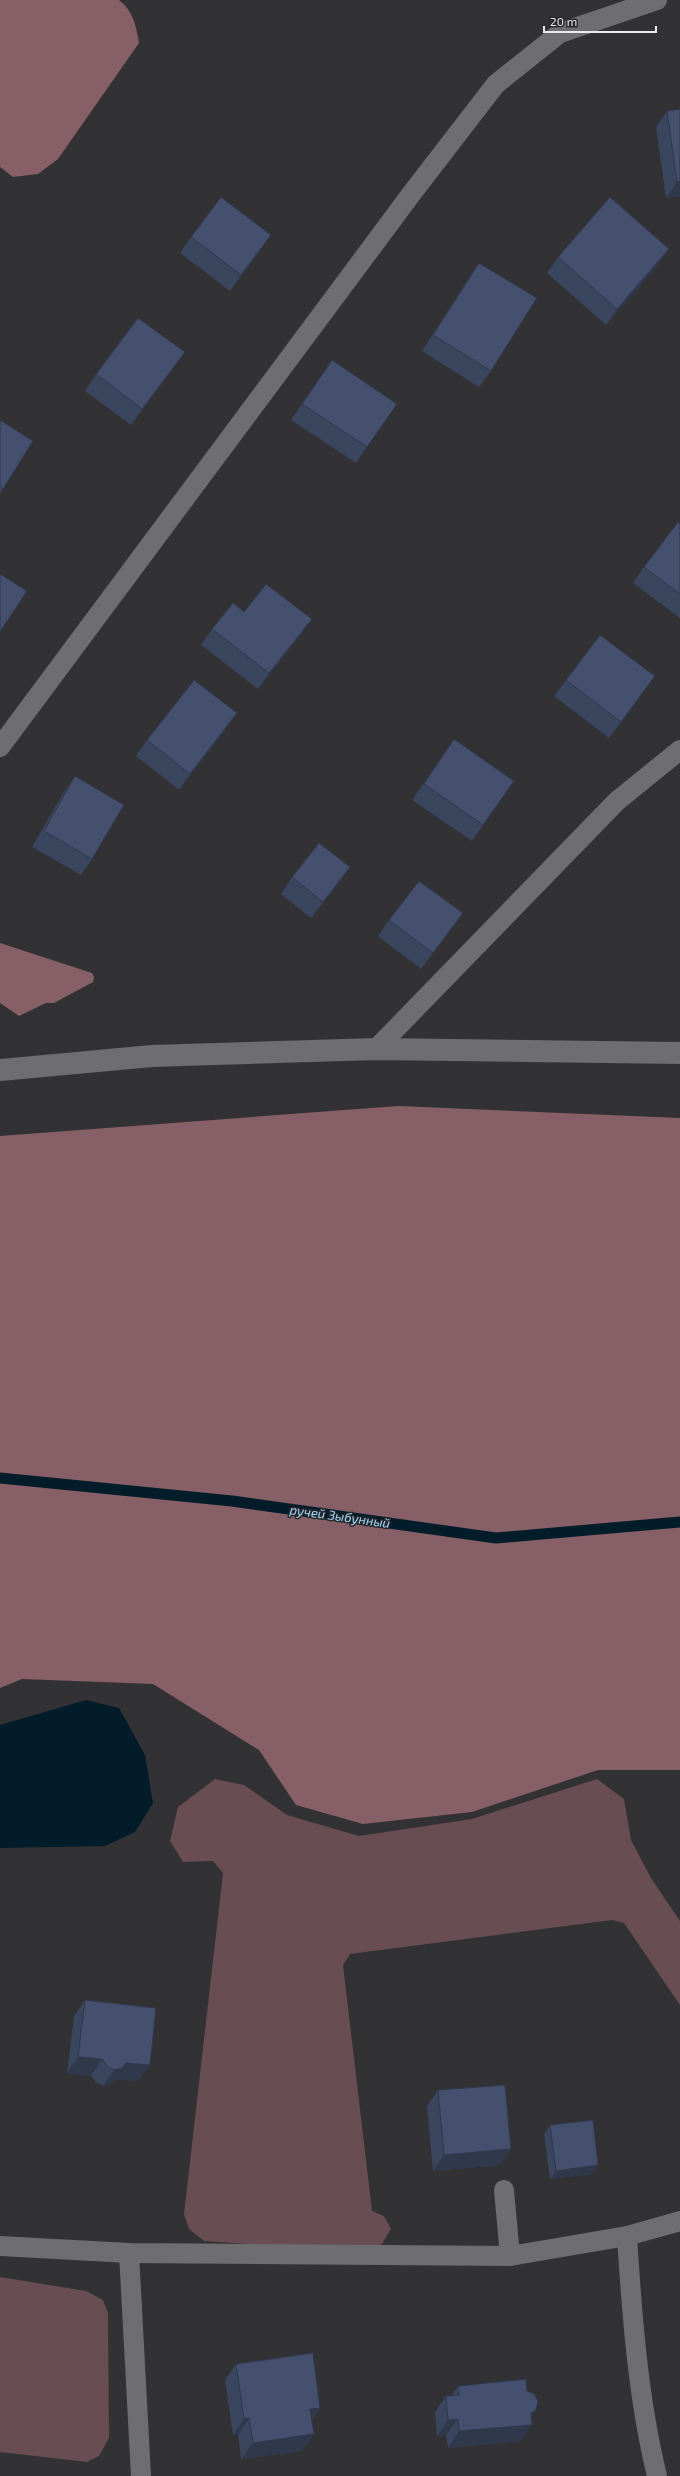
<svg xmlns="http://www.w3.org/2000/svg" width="680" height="2476" font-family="'Exo 2',sans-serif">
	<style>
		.green { fill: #684d52 }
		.forest { fill: #876067 }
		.water { fill: #031c29 }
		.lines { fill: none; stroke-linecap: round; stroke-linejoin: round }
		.stream { stroke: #031c29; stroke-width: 11 }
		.service { stroke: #6e6d70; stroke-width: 20 }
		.minor { stroke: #6e6d70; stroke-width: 22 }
		.wall { fill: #3a455e }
		.shaded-wall { fill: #30384c }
		.building { fill: #44506d; stroke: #30384c }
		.labels { text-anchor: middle; stroke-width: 3; stroke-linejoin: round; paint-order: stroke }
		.water-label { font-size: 13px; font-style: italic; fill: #9cdbff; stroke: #28272a }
	</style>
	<rect width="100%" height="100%" fill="#323134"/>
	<g class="green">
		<path d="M215,1779L244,1785L287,1815L359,1836L472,1819L597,1779L624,1799L631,1840L651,1878L680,1921V2005L624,1923L612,1920L350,1954L343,1965L372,2211L384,2216L391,2229L382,2244L363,2252L204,2241L189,2229L184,2214L223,1873L213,1861L183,1862L170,1841L178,1807Z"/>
		<path d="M0,2277L86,2291L103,2300L108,2313L109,2438L99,2456L87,2462L0,2452Z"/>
	</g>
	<g class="forest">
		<path d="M0,0H119C133,11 136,25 139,43L58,159L38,174L13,177L0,167Z"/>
		<path d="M0,943L92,973L94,977L93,982L54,1003H46L19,1016L0,1003Z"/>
		<path d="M398,1106L680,1118V1770H598L472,1812L363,1824L296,1805L259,1750L153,1684L22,1679L0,1688V1136Z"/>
	</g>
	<path class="water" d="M86,1700L119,1708L145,1755L153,1803L135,1832L105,1846L0,1848V1725Z"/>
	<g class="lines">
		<path class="stream" d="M0,1478L232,1501L496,1538L680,1522"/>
		<g class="service">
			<path d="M0,747L412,193L496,84L560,33L657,0"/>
			<path d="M376,1049L617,801L680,750"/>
			<path d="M504,2190L510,2256"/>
			<path d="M627,2236L680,2221"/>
			<path d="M0,2246L129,2253L510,2256L627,2236C632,2316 638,2398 657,2476"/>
			<path d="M129,2253L141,2476"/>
		</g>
		<path class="minor" d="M0,1070L152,1056L376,1049L680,1053"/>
	</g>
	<g class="wall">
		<path d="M680,109V196L666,198L656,127L667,111Z"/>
		<path d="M191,237L260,251L230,291L180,253Z"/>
		<path d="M558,257L658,265L606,325L547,273Z"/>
		<path d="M479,263L491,371L479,387L422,351L468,279Z"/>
		<path d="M332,360L367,447L356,463L291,420Z"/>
		<path d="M173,369L131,425L85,391L96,374Z"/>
		<path d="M0,420L3,489L0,493Z"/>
		<path d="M680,524V618L633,583L644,567Z"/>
		<path d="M212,629L300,636L258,689L201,645Z"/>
		<path d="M566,680L644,692L609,738L554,696Z"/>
		<path d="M226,729L179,790L136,756L147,740Z"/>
		<path d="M454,739L514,781L472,841L412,800Z"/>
		<path d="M75,776L92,859L81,875L32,847L64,792Z"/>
		<path d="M350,867L339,883L311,918L281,894L292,877Z"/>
		<path d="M463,913L421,969L378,936L389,920Z"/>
		<path d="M85,2000L138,2081L115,2079L111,2084L103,2086L96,2082L91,2076L67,2073L74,2016Z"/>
		<path d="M438,2090L511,2149L500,2165L433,2171L427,2106Z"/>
		<path d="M550,2125L598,2165L592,2174L550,2179L544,2134Z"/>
		<path d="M236,2364L320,2408L312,2420L314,2434L302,2451L241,2459L238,2435H233L225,2380Z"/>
		<path d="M458,2386L527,2391L536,2410L531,2416L521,2441L448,2448L446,2435L437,2436L435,2412L446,2396L452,2395Z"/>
	</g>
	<g class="shaded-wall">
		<path d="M680,181V196L666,198L677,182Z"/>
		<path d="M271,235L260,251L230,291L241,275Z"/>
		<path d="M669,249L658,265L606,325L617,309Z"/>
		<path d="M185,352L173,369L131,425L142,409Z"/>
		<path d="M312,619L300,636L258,689L269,673Z"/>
		<path d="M655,676L644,692L609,738L621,722Z"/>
		<path d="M237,713L226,729L179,790L190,774Z"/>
		<path d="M350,867L339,883L311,918L323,902Z"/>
		<path d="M78,2057L102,2059L91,2076L67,2073Z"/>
		<path d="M126,2063L150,2065L138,2081L115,2079L111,2084L103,2086L114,2070Z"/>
		<path d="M511,2149L500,2165L433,2171L444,2155Z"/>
		<path d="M598,2165L592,2174L550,2179L556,2171Z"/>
		<path d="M320,2408L309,2424L310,2409Z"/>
		<path d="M536,2410L525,2425H532L521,2441L448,2448L459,2431L531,2413Z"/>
		<path d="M249,2418L238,2435H233L244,2419Z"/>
		<path d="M458,2419L446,2435L437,2436L448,2420Z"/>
		<path d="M314,2434L302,2451L241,2459L253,2443Z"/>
	</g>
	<g class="building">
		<path d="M680,109V181L677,182L667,111Z"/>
		<path d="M221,197L271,235L241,275L191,237Z"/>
		<path d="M610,197L669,249L617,309L558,257Z"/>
		<path d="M479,263L537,298L491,371L433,335Z"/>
		<path d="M138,318L185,352L142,409L96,374Z"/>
		<path d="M332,360L397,404L367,447L302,404Z"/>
		<path d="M0,420L33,441L3,489L0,487Z"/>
		<path d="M678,522L680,524V594L644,567Z"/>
		<path d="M0,574L27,591L0,632Z"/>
		<path d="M266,584L312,619L269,673L212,629L233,603L244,612Z"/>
		<path d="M600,635L655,676L621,722L566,680Z"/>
		<path d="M194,680L237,713L190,774L147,740Z"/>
		<path d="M454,739L514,781L483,825L424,784Z"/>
		<path d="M75,776L124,805L92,859L44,831Z"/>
		<path d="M319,843L350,867L323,902L292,877Z"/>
		<path d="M419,881L463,913L433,953L389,920Z"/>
		<path d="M85,2000L156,2008L150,2065L126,2063L122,2068L114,2070L107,2066L102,2059L78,2057Z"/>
		<path d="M505,2085L511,2149L444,2155L438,2090Z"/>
		<path d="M593,2120L598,2165L556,2171L550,2125Z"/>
		<path d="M313,2353L320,2408L310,2409L314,2434L253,2443L249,2418L244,2419L236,2364Z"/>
		<path d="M526,2379L527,2391L534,2394L538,2401L536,2410L531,2413L532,2425L459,2431L458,2419L448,2420L446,2396L459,2395L458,2386Z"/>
	</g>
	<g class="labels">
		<g class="water-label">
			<text transform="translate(340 1516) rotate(8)" y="5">ручей Зыбунный</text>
		</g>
	</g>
	<path d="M544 26v6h112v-6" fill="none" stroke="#ebeaec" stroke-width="2"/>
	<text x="550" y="26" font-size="12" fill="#ebeaec" stroke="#28272a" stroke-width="3" paint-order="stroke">20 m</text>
</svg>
